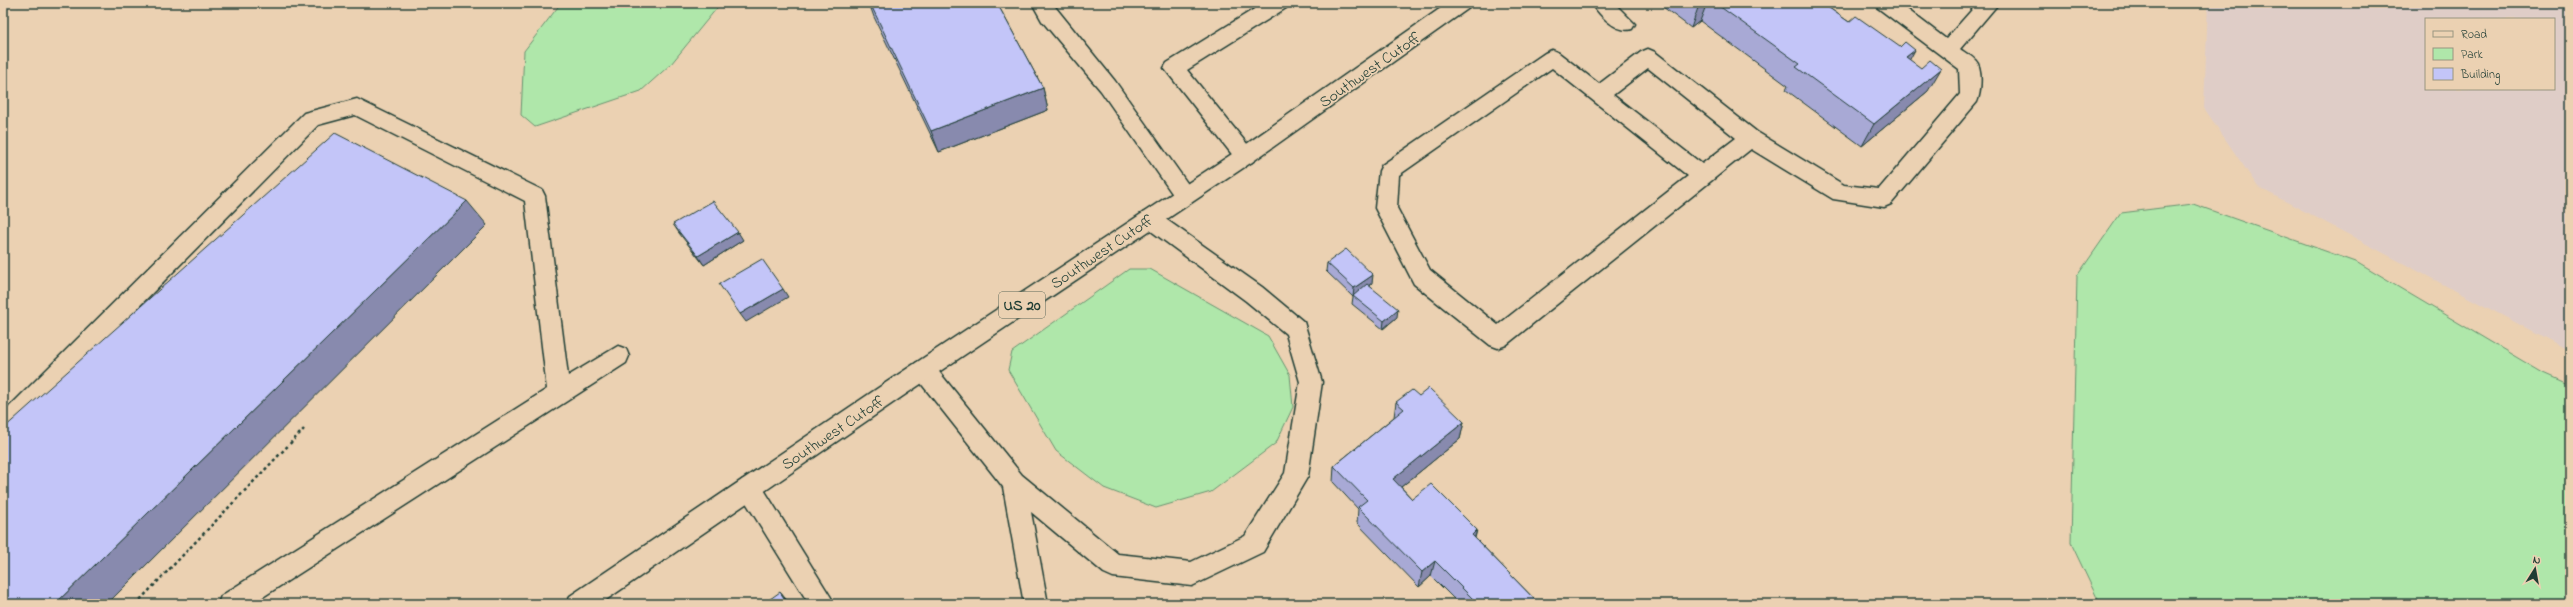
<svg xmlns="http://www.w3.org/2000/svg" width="2573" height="607" font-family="'Indie Flower',sans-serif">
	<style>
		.built { fill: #dfcdc7; fill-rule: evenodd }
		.green { fill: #afe7aa; stroke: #67926f }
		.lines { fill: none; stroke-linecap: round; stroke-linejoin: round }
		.lane-casing { stroke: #1f3d34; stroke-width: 3 }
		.primary-casing { stroke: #1f3d34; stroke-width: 3 }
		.path { stroke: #1f3d34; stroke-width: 2.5; stroke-dasharray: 3 3; stroke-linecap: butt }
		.lane { fill: #ebd1b2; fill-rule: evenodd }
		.primary { fill: #ebd1b2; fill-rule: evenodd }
		.wall { fill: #a8a9d5; stroke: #1f3d34 }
		.shaded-wall { fill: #888aae; stroke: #1f3d34 }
		.building { fill: #c3c5f8; stroke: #1f3d34 }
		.labels { text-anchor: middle; stroke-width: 3.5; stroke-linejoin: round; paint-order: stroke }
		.shield { fill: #ebd1b2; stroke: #5c695a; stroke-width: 1 }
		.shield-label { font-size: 15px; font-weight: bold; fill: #1f3d34 }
		.street-label { font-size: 16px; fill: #1f3d34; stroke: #ebd1b2 }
	</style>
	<rect width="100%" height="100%" fill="#ebd1b2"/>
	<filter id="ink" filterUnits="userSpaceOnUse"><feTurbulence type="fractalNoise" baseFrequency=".025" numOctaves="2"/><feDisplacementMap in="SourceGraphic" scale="8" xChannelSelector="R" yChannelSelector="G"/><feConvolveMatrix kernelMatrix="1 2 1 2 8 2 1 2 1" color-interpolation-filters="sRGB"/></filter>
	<g filter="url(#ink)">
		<path class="built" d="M2208,3H2570V351L2258,187L2204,108ZM2426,19H2554V89H2426Z"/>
		<g class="green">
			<path d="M561,3H721L671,64L641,91L535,127L521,115L524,51Z"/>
			<path d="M2193,204L2356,262L2543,373L2570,385V604H2100L2071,543L2077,276L2121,213Z"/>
			<path d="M1129,269H1150L1268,336L1290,375L1293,407L1276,443L1211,492L1156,508L1104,488L1056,451L1008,370L1012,352Z"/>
		</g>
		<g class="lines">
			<defs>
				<g id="lane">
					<path d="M1032,3H1052L1115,81L1192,190L1195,196L1192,202L1185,205L1178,202L1101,91L1042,21Z"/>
					<path d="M1264,3H1289L1286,8L1187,70L1252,150L1255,156L1252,162L1245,164L1238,162L1164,68L1167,63Z"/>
					<path d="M1592,3H1614L1635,24L1632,29C1617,34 1599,15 1592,3Z"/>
					<path d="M1875,3H1899L1946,39L1978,3H1999L1960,49C1965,53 1972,56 1976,61C1983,68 1981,93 1977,102L1891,204L1884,207L1833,199L1751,149L1506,345L1498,348L1490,345L1414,284L1375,208L1379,171L1382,165L1545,53L1552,50L1559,53L1599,84L1641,52L1648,49L1655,52L1757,132L1844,185L1879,189L1960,94L1959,69L1878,8ZM1552,68L1688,176L1498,325L1430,270L1397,208L1399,175ZM1648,68L1736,138L1702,164L1613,95Z"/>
					<path d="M357,99L542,190L545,196L568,376L618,346L626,349L629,356L626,363L252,604H218L221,596L547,389L525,201L355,115L318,125L11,436L3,439V413L304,113Z"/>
					<path d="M1150,210L1157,213L1262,287L1304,322L1322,382L1308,476L1263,552L1192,586L1113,577L1104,573L1031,512L1048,604H1024L1003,487L916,377L913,370L916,363L924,360L932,363L1022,475L1118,554L1191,562L1245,536L1285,473L1300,382L1286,334L1246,301L1143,225L1139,219L1143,213Z"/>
					<path d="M750,477L758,480L835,604H809L742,496L738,488L742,480Z"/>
				</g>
				<path id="primary" d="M1448,3H1472L1469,8L1252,162L903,396L600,604H567L570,596L887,382L1238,150Z"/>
			</defs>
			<use href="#lane" class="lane-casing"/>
			<use href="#primary" class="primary-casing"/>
			<path class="path" d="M136,604L304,429"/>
			<use href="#lane" class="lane"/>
			<use href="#primary" class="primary"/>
		</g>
		<g class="wall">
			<path d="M869,3H997L1043,88L1048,110L939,152L874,17Z"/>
			<path d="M1664,3H1826L1825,5L1849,22L1910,60L1928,91L1862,146L1786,90L1788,86L1700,21L1691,28L1663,7Z"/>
			<path d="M673,224L743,240L704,265L679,233Z"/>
			<path d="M1327,263L1372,283L1369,285L1397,317L1383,329L1352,304L1353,297L1326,271Z"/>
			<path d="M1419,396L1464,422L1460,439L1401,487L1412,499L1477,530L1475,538L1539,604H1459L1431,576L1419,587L1357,523L1358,509L1333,482L1334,466L1394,417L1396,402Z"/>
		</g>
		<g class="shaded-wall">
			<path d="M1703,3H1707L1700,21L1691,28L1699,5Z"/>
			<path d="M1915,50L1903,72L1906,57Z"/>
			<path d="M1941,69L1928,91L1862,146L1874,124Z"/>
			<path d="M1043,88L1048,110L939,152L931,131Z"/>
			<path d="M467,201L487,225L107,604H55Z"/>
			<path d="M738,232L743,240L704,265L698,256Z"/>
			<path d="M1373,275L1372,283L1353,297L1354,288Z"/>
			<path d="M783,289L788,297L746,322L740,314Z"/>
			<path d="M1398,309L1397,317L1383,329L1384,321Z"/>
			<path d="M1464,422L1460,439L1390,496L1393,479Z"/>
			<path d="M1477,530L1472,546V535Z"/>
			<path d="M1435,561L1431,576L1419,587L1422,572Z"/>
			<path d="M780,592L790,604H788Z"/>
		</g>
		<g class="building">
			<path d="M870,3H997L1043,88L931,131Z"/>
			<path d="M1696,3H1703L1699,5Z"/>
			<path d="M1715,3H1822L1849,22L1856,16L1900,47L1905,42L1915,50L1906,57L1921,68L1930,60L1941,69L1874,124L1796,67L1800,64Z"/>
			<path d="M335,133L467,201L55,604H3V429Z"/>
			<path d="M713,201L738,232L698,256L673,224Z"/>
			<path d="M1346,249L1373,275L1354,288L1327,263Z"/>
			<path d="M762,259L783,289L740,314L719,284Z"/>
			<path d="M1367,284L1398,309L1384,321L1353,296Z"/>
			<path d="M1429,388L1464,422L1393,479L1412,499L1431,484L1477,530L1472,535L1539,604H1478L1435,561L1422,572L1358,507L1367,500L1334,466L1404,409L1396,402L1412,390L1419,396Z"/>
			<path d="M780,592L788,604H763Z"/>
		</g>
	</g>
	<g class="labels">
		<rect class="shield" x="999" y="292" width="46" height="26" rx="3"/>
		<g class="shield-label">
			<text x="1022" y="310">US 20</text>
		</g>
		<g class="street-label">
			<text transform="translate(1369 69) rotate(-35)" y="6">Southwest Cutoff</text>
			<text transform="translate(1101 251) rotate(-34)" y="6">Southwest Cutoff</text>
			<text transform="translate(832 432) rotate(-34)" y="6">Southwest Cutoff</text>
		</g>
	</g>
	<rect width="2573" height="607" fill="none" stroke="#ebd1b2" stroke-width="16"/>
	<rect x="8" y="8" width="2557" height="591" fill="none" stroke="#1f3d34" stroke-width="1.5" filter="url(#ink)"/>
	<rect x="2425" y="18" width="130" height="72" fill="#ebd1b2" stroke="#999680"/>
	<rect x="2433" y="31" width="20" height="6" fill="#ebd1b2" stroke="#999680"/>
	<text x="2461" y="38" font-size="12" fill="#1f3d34">Road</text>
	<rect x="2433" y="48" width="20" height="12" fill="#afe7aa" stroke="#999680"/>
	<text x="2461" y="58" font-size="12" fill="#1f3d34">Park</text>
	<rect x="2433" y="68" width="20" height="12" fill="#c3c5f8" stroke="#999680"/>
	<text x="2461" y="78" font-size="12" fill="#1f3d34">Building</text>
	<g transform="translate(2535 569) rotate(11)" stroke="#ebd1b2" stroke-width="3" paint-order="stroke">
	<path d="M0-3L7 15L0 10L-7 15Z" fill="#1f3d34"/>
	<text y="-6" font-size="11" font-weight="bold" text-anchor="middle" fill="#1f3d34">N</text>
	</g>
</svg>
